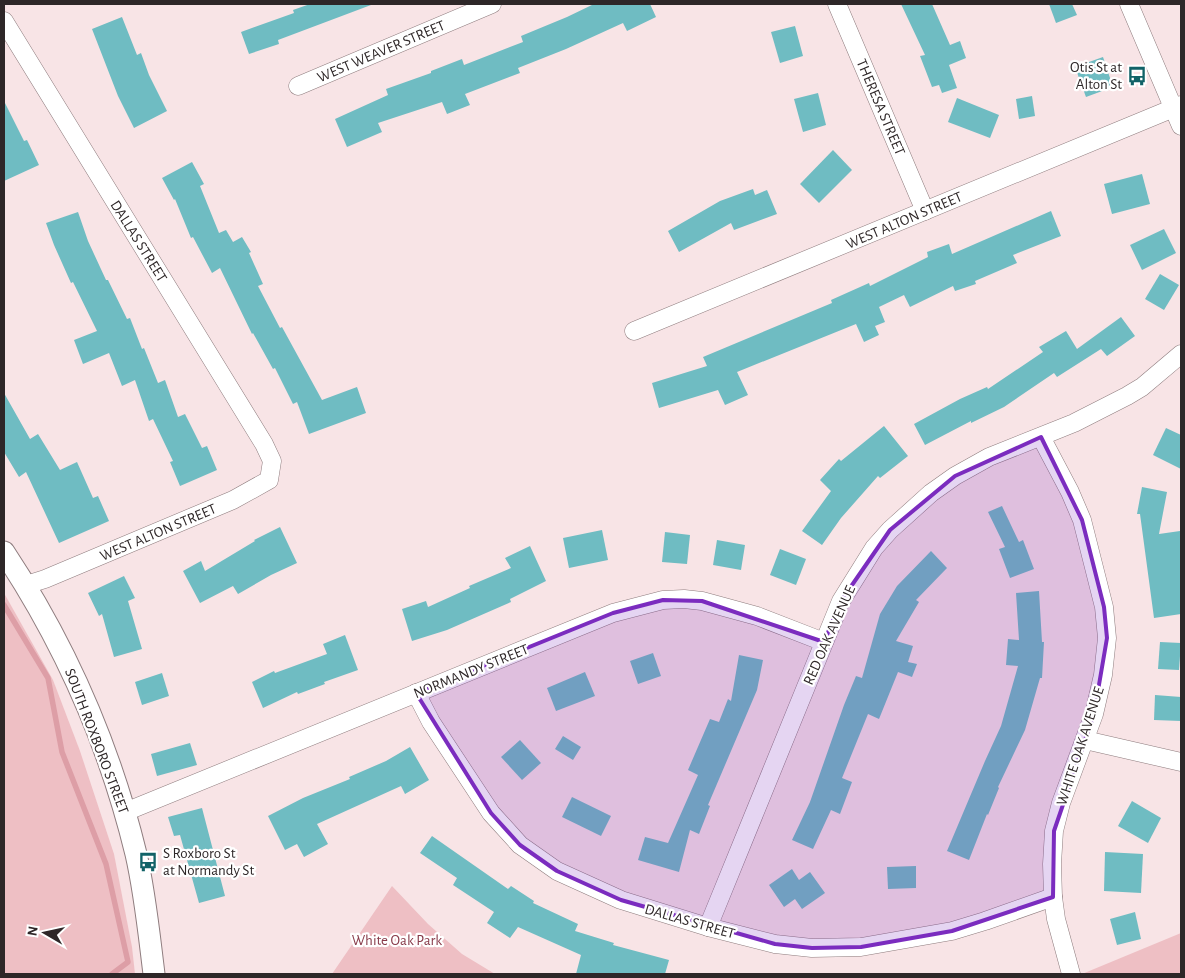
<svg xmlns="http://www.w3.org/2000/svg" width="1185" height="978" font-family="'Alegreya Sans',sans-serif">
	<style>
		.green { fill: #eebfc4 }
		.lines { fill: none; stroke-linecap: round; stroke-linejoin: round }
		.stream { stroke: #dd9ea6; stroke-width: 5.5 }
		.building { fill: #6fbcc2 }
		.minor-casing { stroke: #8e7c7e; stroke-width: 19 }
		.tertiary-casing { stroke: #8e7c7e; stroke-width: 23 }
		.minor { stroke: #fff; stroke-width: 18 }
		.tertiary { stroke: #fff; stroke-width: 21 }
		.marked { fill: #7b2cbf; fill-opacity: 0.2; stroke: #7b2cbf; stroke-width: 4; stroke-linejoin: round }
		.labels { text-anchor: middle; stroke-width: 4.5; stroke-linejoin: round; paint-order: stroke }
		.street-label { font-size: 15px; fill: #2e2728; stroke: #fff }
		.poi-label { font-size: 15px; fill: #2e2728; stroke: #fff; text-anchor: end }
		.park-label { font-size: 15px; fill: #883b4a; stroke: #fff }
	</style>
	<rect width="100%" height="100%" fill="#f8e4e6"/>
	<g class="green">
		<path d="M4,593L53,680L80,751L114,854L132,947L135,974H4Z"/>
		<path d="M392,886L428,924L462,954L495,974H332Z"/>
		<path d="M1181,933V974H1082Z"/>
	</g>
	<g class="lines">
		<path class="stream" d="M4,605L48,678L62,752L106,864L128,962L112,974"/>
	</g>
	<g class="building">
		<path d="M310,4H371V5L278,40L279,44L249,54L241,32L294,13L293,10Z"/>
		<path d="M594,4H650L656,17L627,31L623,23L566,49L518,68L520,73L465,94L470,105L447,114L442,102L378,123L382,132L347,147L335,119L388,95L386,89L431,73V71L462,59L464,65L523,42L521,36L567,17Z"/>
		<path d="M901,4H932L950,45L960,41L966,58L949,65L957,88L942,93L939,85L932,87L920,56L925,55Z"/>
		<path d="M1049,4H1072L1077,15L1056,23Z"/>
		<path d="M122,17L137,55L141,53L149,75L167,111L134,128L118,96L92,29Z"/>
		<path d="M795,26L803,56L780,63L771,32Z"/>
		<path d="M1103,57L1113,87L1086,97L1075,67Z"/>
		<path d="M818,93L826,125L803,132L794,99Z"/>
		<path d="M1032,96L1035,116L1019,119L1016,99Z"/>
		<path d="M957,98L999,115L990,138L948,122Z"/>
		<path d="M4,101L24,141L27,140L39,165L4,181Z"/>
		<path d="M833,150L852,170L819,203L800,184Z"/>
		<path d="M192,162L204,184L200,186L219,233L226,230L233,242L242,237L251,252L249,253L263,284L258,286L280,328L282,327L322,400L357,387L366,413L309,434L297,402L293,404L275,368L273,369L253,333L252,334L220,268L212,273L193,237L191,238L175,199L174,200L162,178Z"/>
		<path d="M1142,174L1150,204L1112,214L1104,184Z"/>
		<path d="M753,189L755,195L767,190L777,214L734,230L731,223L679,252L668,231L720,201Z"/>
		<path d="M1051,211L1061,236L1013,255L1017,263L975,281L976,284L955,291L953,286L910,307L904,295L879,307L885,322L875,326L879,335L864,342L856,324L737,372L748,395L725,405L718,390L659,408L652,383L707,366L703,357L832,303L831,300L869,283L870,286L928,257L927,252L949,244L952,254Z"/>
		<path d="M78,212L88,241L106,280H108L127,319L130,318L142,349L144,348L158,383L165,380L178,417L185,414L202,448L207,446L217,470L180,486L170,462L173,461L153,419L149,421L135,380L122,386L109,353L83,364L74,340L97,331L73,282L71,283L54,245L46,223Z"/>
		<path d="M1164,229L1176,253L1142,270L1130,245Z"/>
		<path d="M1160,274L1179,285L1164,310L1145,299Z"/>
		<path d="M1121,317L1135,336L1107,356L1101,349L1057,377L1054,373L1004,407L971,423V421L925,445L914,424L960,399L987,387L988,389L1043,352L1039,347L1066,331L1077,349Z"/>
		<path d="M4,393L30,439L38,434L60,470L77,462L93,498L98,496L109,521L59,543L26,472L19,477L4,452Z"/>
		<path d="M884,426L908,456L880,478L878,476L841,518L822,545L802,531L831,491L820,480L839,459L841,461Z"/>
		<path d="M1166,428L1181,435V469L1153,455Z"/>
		<path d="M1142,487L1167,492L1159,534L1180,531L1181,541V614L1154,618L1140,514H1137Z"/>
		<path d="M1002,506L1019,542L1023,540L1034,569L1010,578L999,549L1005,547L988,512Z"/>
		<path d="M280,527L297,563L271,575L238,594L233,586L200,603L183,571L201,561L205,571L255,541L254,540Z"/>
		<path d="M602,530L608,560L569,568L563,538Z"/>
		<path d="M665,532L690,535L687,564L662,562Z"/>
		<path d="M717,540L745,545L741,570L713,565Z"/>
		<path d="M530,546L546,581L510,599L511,602L447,630L412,641L402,609L426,601L428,607L470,588L469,586L511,568L505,558Z"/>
		<path d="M780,549L806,559L796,585L770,575Z"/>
		<path d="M931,551L947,568L916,600L919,602L896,641L913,646L908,662L917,664L912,677L898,672L879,719L868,714L842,778L852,782L840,814L831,810L813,849L792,840L810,802L844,705L856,676L862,678L880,614L897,586Z"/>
		<path d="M124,576L135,598L128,601L142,649L114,657L102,614L99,616L88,593Z"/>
		<path d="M1039,591L1042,642H1044L1042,678H1040L1025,730L998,787L999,788L988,815L987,814L969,860L947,851L985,761L1001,726L1018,666L1006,665L1008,639L1019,640L1016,593Z"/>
		<path d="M345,635L358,670L324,682L325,684L298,694L297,692L263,708L252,682L274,671L275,673L327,654L323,644Z"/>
		<path d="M1160,642L1181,643L1179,670L1158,669Z"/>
		<path d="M653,653L661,676L638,684L630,661Z"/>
		<path d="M739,655L763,660L757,690L708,805L710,806L699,834L690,830L679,872L638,860L645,837L668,843L698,775L688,770L710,719L719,722L728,699L731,701Z"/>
		<path d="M585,672L595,696L556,711L547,688Z"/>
		<path d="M162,673L169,696L142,705L135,682Z"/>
		<path d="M1155,695L1181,697V721L1154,720Z"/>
		<path d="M563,736L581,747L573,760L555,749Z"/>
		<path d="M520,740L541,763L522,780L501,757Z"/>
		<path d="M190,743L197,765L157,776L151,754Z"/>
		<path d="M410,747L429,780L405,794L401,786L317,824L328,844L304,857L297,844L285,850L268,816L303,798L350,779L349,777L386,761Z"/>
		<path d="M572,797L611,816L601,836L562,817Z"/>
		<path d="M1132,801L1161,818L1148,843L1118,826Z"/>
		<path d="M202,808L225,896L199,903L180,835L174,836L168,817Z"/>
		<path d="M432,836L508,889L511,886L534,901L533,903L578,924L575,931L614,943L613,945L669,960L665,974H576L581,955L518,927L510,938L487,923L494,912L453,885L457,878L420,853Z"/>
		<path d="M1105,852L1143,854L1141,893L1104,891Z"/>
		<path d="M916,866V888L888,889L887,867Z"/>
		<path d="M792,869L799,880L810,872L825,893L802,909L795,899L784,907L769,885Z"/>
		<path d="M1135,912L1141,939L1117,945L1110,919Z"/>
	</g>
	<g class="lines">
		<defs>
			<g id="minor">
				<path d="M837,4L925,211"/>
				<path d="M1129,4L1181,126"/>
				<path d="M4,21L264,444L272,461L269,480L233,500L45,579L26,585"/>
				<path d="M298,86L492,4"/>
				<path d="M634,331L1181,105"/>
				<path d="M1041,437L1070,492L1082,520L1104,607L1107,638L1103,675L1094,714L1061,803L1054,831L1052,864L1053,897L1056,919L1071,974"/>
				<path d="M416,693L431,722L491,813L520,845L557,871L621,900L708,927L775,944L812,948L861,947L952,931L985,921L1053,897"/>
				<path d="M1085,740L1181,762"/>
				<path d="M125,812L613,613L663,600L684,599L702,601L757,616L824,642"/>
				<path d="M708,927L841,601L874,548L890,530L931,493L955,476L989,457L1074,423L1127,396L1142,387L1181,354"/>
			</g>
			<path id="tertiary" d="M4,552C65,644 110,747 136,854C145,893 149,934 154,974"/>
		</defs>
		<use href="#minor" class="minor-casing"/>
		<use href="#tertiary" class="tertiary-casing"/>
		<use href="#minor" class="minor"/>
		<use href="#tertiary" class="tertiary"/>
	</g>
	<path class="marked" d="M1041,437L1082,520L1104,607L1107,638L1094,714L1054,831L1053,897L952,931L861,947L812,948L775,944L621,900L557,871L520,845L491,813L416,693L613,613L663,600L702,601L824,642L841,601L890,530L955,476Z"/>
	<defs>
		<symbol id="bus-bare" viewBox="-9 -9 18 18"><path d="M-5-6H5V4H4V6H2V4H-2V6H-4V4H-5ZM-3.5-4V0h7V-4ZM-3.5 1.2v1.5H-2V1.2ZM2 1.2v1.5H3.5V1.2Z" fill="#116267" stroke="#fff" stroke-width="2.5" paint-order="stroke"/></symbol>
	</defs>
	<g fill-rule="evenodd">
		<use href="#bus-bare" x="1123" y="62" width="28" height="28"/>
		<use href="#bus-bare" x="134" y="848" width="28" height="28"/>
	</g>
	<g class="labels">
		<g class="street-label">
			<text transform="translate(381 51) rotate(-23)" y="5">WEST WEAVER STREET</text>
			<text transform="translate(881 107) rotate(67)" y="5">THERESA STREET</text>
			<text transform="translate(904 220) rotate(-23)" y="5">WEST ALTON STREET</text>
			<text transform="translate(139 241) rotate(58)" y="5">DALLAS STREET</text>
			<text transform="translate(158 532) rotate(-23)" y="5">WEST ALTON STREET</text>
			<text transform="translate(829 635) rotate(-66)" y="5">RED OAK AVENUE</text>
			<text transform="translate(471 671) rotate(-22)" y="5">NORMANDY STREET</text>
			<text transform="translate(97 741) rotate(69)" y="5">SOUTH ROXBORO STREET</text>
			<text transform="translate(1080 746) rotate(-72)" y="5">WHITE OAK AVENUE</text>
			<text transform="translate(690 921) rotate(16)" y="5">DALLAS STREET</text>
		</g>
		<g class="poi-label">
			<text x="1122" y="72">Otis St at<tspan x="1122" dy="17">Alton St</tspan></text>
			<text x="163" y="858" text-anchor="start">S Roxboro St<tspan x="163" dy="17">at Normandy St</tspan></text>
		</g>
		<g class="park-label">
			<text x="397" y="945">White Oak Park</text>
		</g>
	</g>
	<rect width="1185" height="978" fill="none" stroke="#2e2728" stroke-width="10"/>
	<g transform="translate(45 933) rotate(279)" stroke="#ffffff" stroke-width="4" paint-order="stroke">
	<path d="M0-4L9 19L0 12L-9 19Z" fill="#2e2728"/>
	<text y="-8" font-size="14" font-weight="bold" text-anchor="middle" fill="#2e2728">N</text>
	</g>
</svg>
